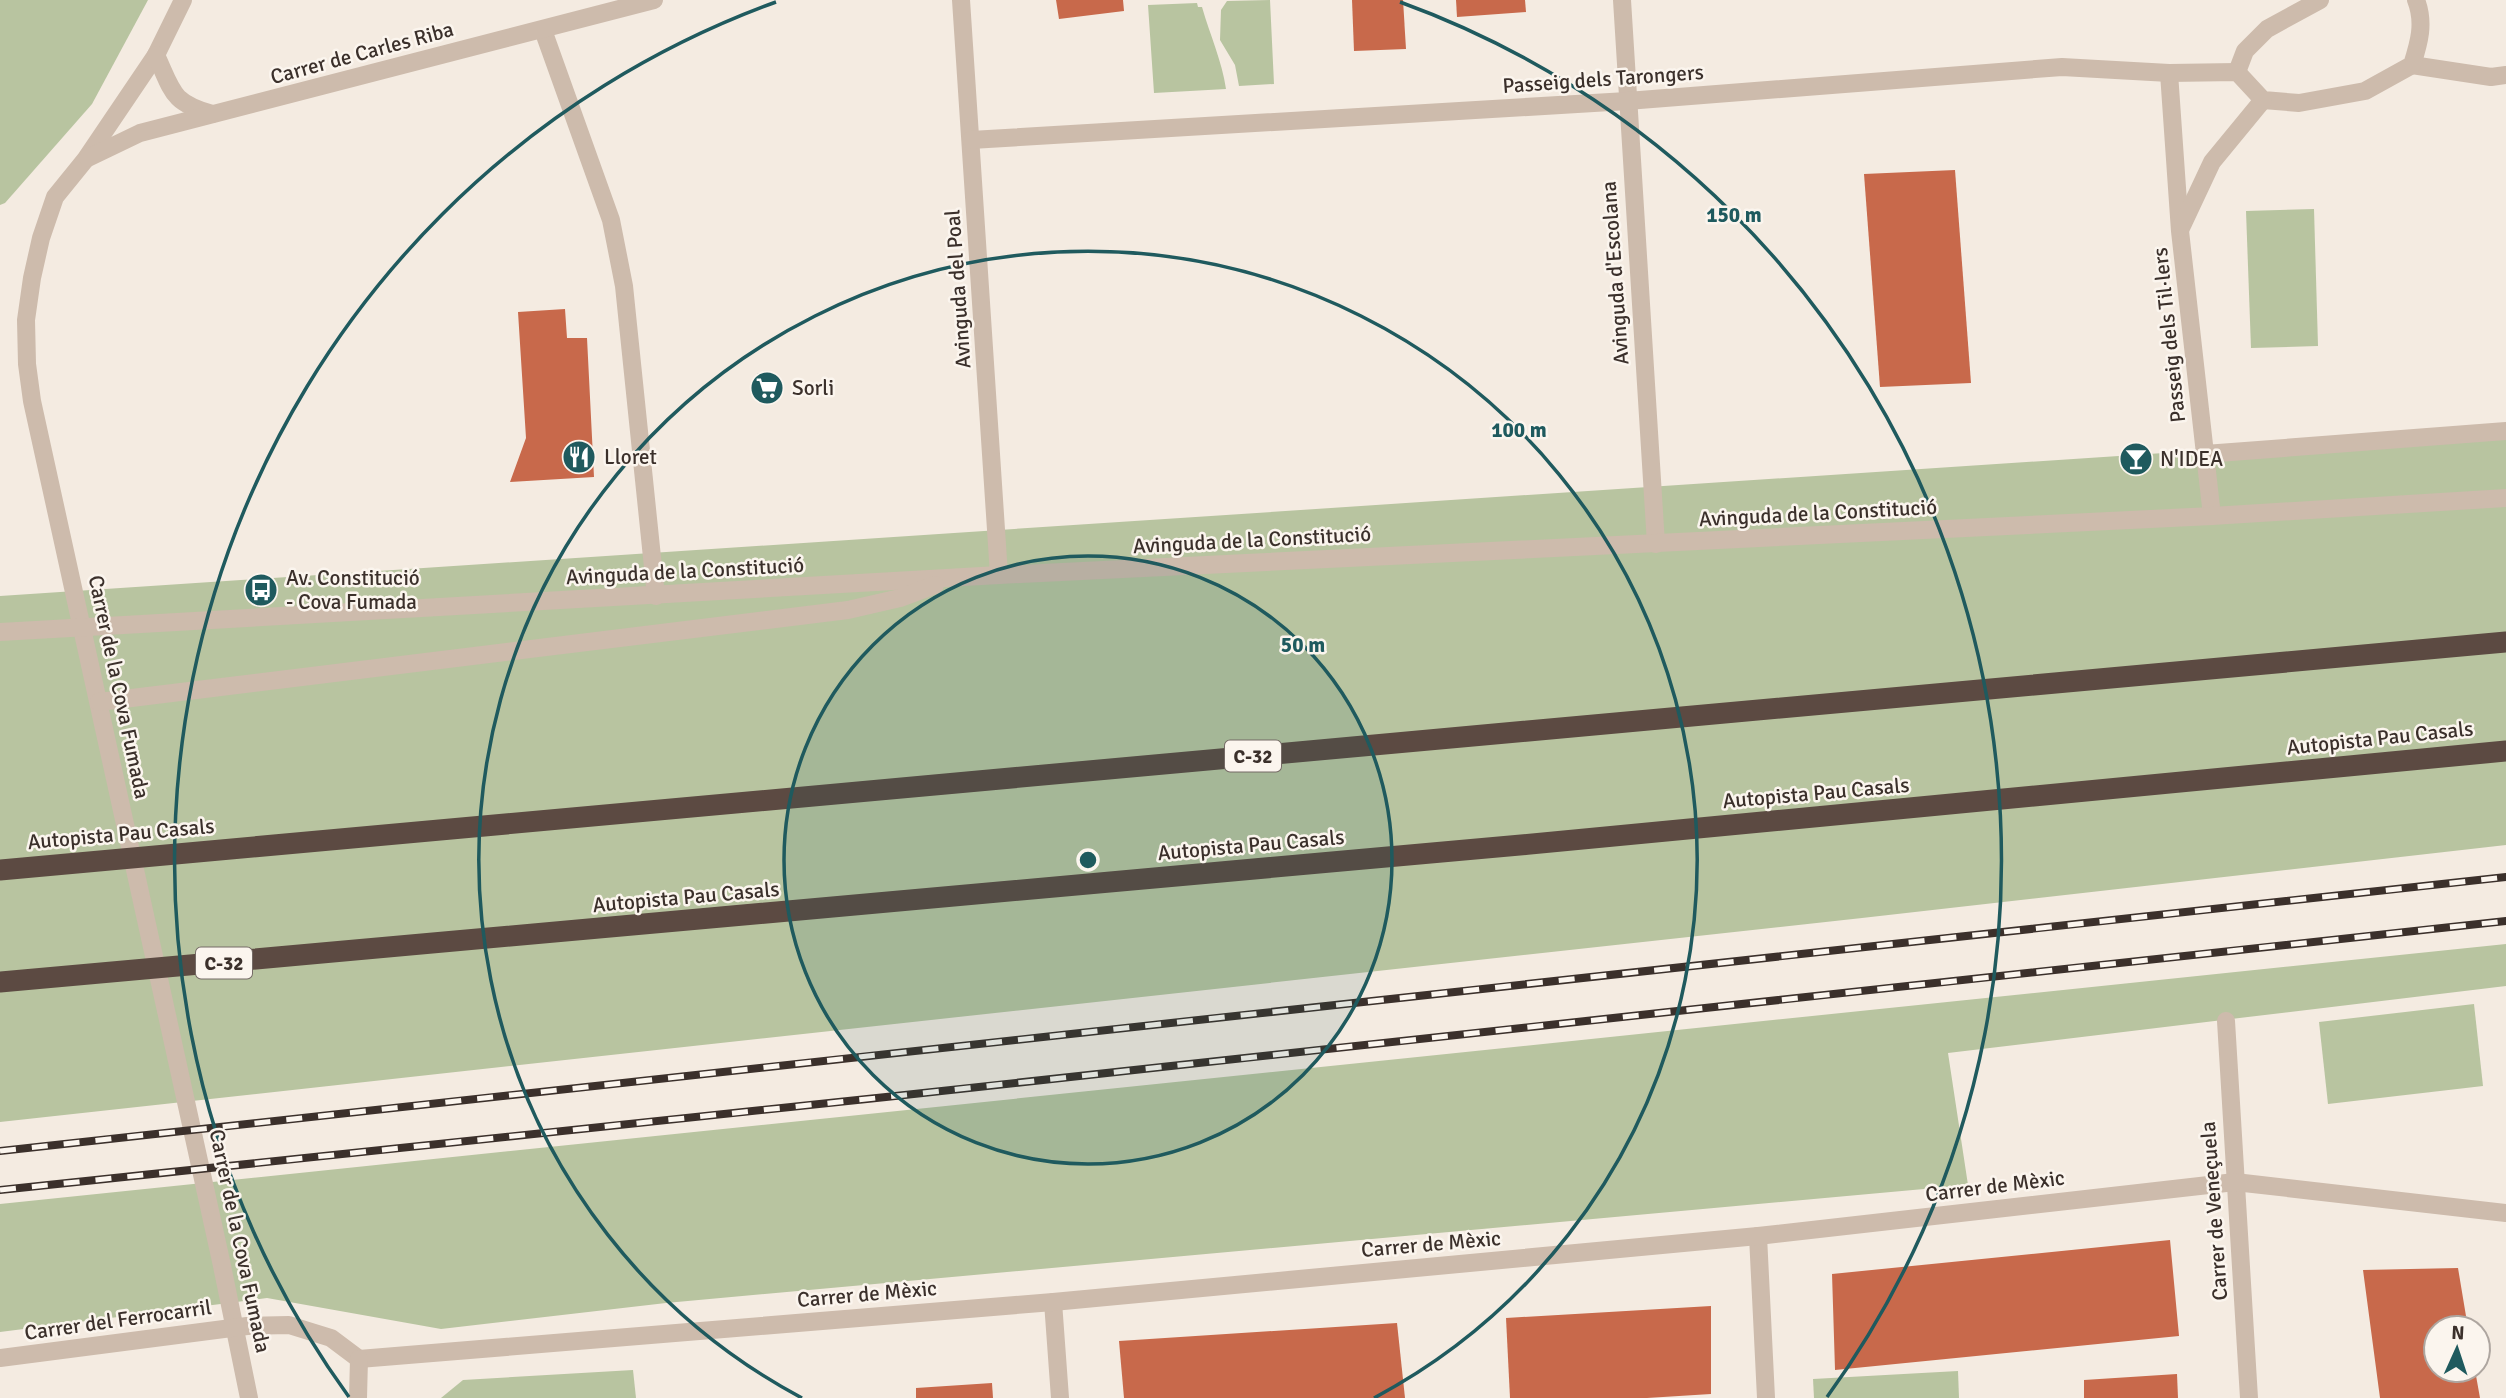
<svg xmlns="http://www.w3.org/2000/svg" width="2506" height="1398" font-family="Signika,sans-serif">
	<style>
		.grass { fill: #b8c4a0 }
		.building { fill: #c8694b }
		.lines { fill: none; stroke-linecap: round; stroke-linejoin: round }
		.service { stroke: #cdbbac; stroke-width: 18 }
		.minor { stroke: #cdbbac; stroke-width: 18 }
		.tertiary { stroke: #cdbbac; stroke-width: 18 }
		.motorway { stroke: #5c4a42; stroke-width: 21 }
		.rail-casing { stroke: #3b302b; stroke-width: 8 }
		.rail { stroke: #fbf5ee; stroke-width: 5; stroke-dasharray: 16; stroke-linecap: butt }
		.ring { fill: none; stroke: #1f5a5e; stroke-width: 3.5 }
		.labels { text-anchor: middle; stroke-width: 5; stroke-linejoin: round; paint-order: stroke }
		.shield { fill: #fbf5ee; stroke: #756b66; stroke-width: 2 }
		.shield-label { font-size: 19px; font-weight: bold; fill: #3b302b }
		.street-label { font-size: 21px; fill: #3b302b; stroke: #fbf5ee }
		.poi-label { font-size: 21px; fill: #3b302b; stroke: #fbf5ee; text-anchor: start }
		.centre { fill: #1f5a5e; stroke: #fbf5ee; stroke-width: 3.5 }
		.ring-label { font-size: 21px; text-anchor: middle; font-weight: bold; fill: #1f5a5e; stroke: #fbf5ee; stroke-width: 5; stroke-linejoin: round; paint-order: stroke }
	</style>
	<rect width="100%" height="100%" fill="#f4ebe1"/>
	<g class="grass">
		<path d="M0,0H148L92,104L5,203L0,205Z"/>
		<path d="M1270,0L1274,84L1239,86L1235,65L1220,40L1221,10L1227,1Z"/>
		<path d="M1197,3L1198,7H1202C1210,35 1222,61 1226,89L1154,93L1148,5Z"/>
		<path d="M2314,209L2318,346L2251,348L2246,211Z"/>
		<path d="M2506,433V845L1862,918L0,1122V596L2390,438Z"/>
		<path d="M2506,944V986L1948,1053L1968,1185L666,1303L441,1329L267,1298L0,1332V1204Z"/>
		<path d="M2474,1004L2483,1086L2328,1104L2319,1022Z"/>
		<path d="M633,1370L636,1398H441L463,1380Z"/>
		<path d="M1958,1371L1959,1398H1814L1813,1379Z"/>
	</g>
	<g class="building">
		<path d="M1056,0H1123L1124,11L1059,19Z"/>
		<path d="M1352,0H1403L1406,49L1354,51Z"/>
		<path d="M1456,0H1525L1526,12L1457,17Z"/>
		<path d="M1955,170L1971,383L1880,387L1864,174Z"/>
		<path d="M565,309L567,338H587L594,477L510,482L526,438L518,312Z"/>
		<path d="M2170,1240L2179,1336L1835,1370L1832,1274Z"/>
		<path d="M2458,1268L2468,1328H2436V1370H2475L2480,1398H2380L2363,1270Z"/>
		<path d="M1711,1306V1394L1647,1398H1510L1506,1318Z"/>
		<path d="M1397,1323L1405,1398H1124L1119,1341Z"/>
		<path d="M2177,1374L2178,1398H2084V1380Z"/>
		<path d="M992,1383L993,1398H916V1388Z"/>
	</g>
	<g class="lines">
		<path class="service" d="M2205,454L2506,431"/>
		<g class="minor">
			<path d="M183,0L156,55L85,160L55,197L41,238L32,278L26,320L27,364L32,401L221,1261L249,1398"/>
			<path d="M961,0L999,575"/>
			<path d="M1622,0L1656,544"/>
			<path d="M543,30L611,220L624,286L656,596"/>
			<path d="M156,55C173,92 171,102 212,114"/>
			<path d="M2412,65L2491,77L2506,75"/>
			<path d="M2237,72L2245,51L2267,29L2320,0"/>
			<path d="M2169,73L2180,231L2212,516"/>
			<path d="M971,140L1627,101L2062,67L2169,73L2237,72L2263,100L2299,103L2365,91L2412,65C2419,43 2425,23 2416,0"/>
			<path d="M88,158L140,133L654,0"/>
			<path d="M2181,228L2212,162L2263,100"/>
			<path d="M2226,1021L2249,1398"/>
			<path d="M1758,1236L1766,1398"/>
			<path d="M1053,1302L1060,1398"/>
			<path d="M0,1358L247,1326L289,1325L331,1338L359,1359"/>
			<path d="M359,1359L1053,1302L1758,1236L2235,1182L2506,1213"/>
			<path d="M358,1398L359,1359"/>
		</g>
		<g class="tertiary">
			<path d="M0,632L999,575L2212,516L2506,498"/>
			<path d="M99,702L848,610L900,598L935,585"/>
		</g>
		<g class="motorway">
			<path d="M0,870L2506,642"/>
			<path d="M0,982C836,910 1671,832 2506,751"/>
		</g>
		<defs>
			<g id="rail">
				<path d="M0,1151L2506,877"/>
				<path d="M0,1190L886,1097L2506,921"/>
			</g>
		</defs>
		<use href="#rail" class="rail-casing"/>
		<use href="#rail" class="rail"/>
	</g>
	<circle cx="1088" cy="860" r="304" fill="#1f5a5e" fill-opacity=".12"/>
	<g class="ring">
		<circle cx="1088" cy="860" r="304"/>
		<path d="M802 1398A609 609 0 1 1 1374 1398"/>
		<path d="M349 1397A913 913 0 0 1 776 2M1400 2A913 913 0 0 1 1827 1397"/>
	</g>
	<defs>
		<symbol id="supermarket-disc" viewBox="-11 -11 22 22"><circle r="9.5" fill="#1f5a5e" stroke="#fbf5ee"/><path d="M-6-5.5h2.5l.6 2H6L4.5 2H-2.5L-4.4-4H-6ZM-1.5 3.2a1.3 1.3 0 1 0 .1 0ZM3 3.2a1.3 1.3 0 1 0 .1 0Z" fill="#fff"/></symbol>
		<symbol id="restaurant-disc" viewBox="-11 -11 22 22"><circle r="9.5" fill="#1f5a5e" stroke="#fbf5ee"/><path d="M-5-6h1v4h1v-4h1v4h1v-4h1v5L-1.5 .5V6h-2V.5L-5-1ZM5-6V6H3V1.5H1.5Q1.5-4 5-6Z" fill="#fff"/></symbol>
		<symbol id="bar-disc" viewBox="-11 -11 22 22"><circle r="9.5" fill="#1f5a5e" stroke="#fbf5ee"/><path d="M-6-5H6L.8 .8V4.5H3.5V6h-7V4.5H-.8V.8Z" fill="#fff"/></symbol>
		<symbol id="bus-disc" viewBox="-11 -11 22 22"><circle r="9.5" fill="#1f5a5e" stroke="#fbf5ee"/><path d="M-5-6H5V4H4V6H2V4H-2V6H-4V4H-5ZM-3.5-4V0h7V-4ZM-3.5 1.2v1.5H-2V1.2ZM2 1.2v1.5H3.5V1.2Z" fill="#fff"/></symbol>
	</defs>
	<g fill-rule="evenodd">
		<use href="#supermarket-disc" x="748" y="369" width="38" height="38"/>
		<use href="#restaurant-disc" x="560" y="438" width="38" height="38"/>
		<use href="#bar-disc" x="2117" y="440" width="38" height="38"/>
		<use href="#bus-disc" x="242" y="571" width="38" height="38"/>
	</g>
	<g class="labels">
		<g class="shield">
			<rect x="1225" y="740.5" width="56" height="31" rx="5"/>
			<rect x="196" y="947.5" width="56" height="31" rx="5"/>
		</g>
		<g class="shield-label">
			<text x="1253" y="763">C-32</text>
			<text x="224" y="970">C-32</text>
		</g>
		<g class="street-label">
			<text transform="translate(362 53) rotate(-15)" y="7">Carrer de Carles Riba</text>
			<text transform="translate(1603 79) rotate(-4)" y="7">Passeig dels Tarongers</text>
			<text transform="translate(1615 273) rotate(-94)" y="7">Avinguda d'Escolana</text>
			<text transform="translate(958 289) rotate(-94)" y="7">Avinguda del Poal</text>
			<text transform="translate(2169 335) rotate(-96)" y="7">Passeig dels Til·lers</text>
			<text transform="translate(1818 513) rotate(-3)" y="7">Avinguda de la Constitució</text>
			<text transform="translate(1252 540) rotate(-3)" y="7">Avinguda de la Constitució</text>
			<text transform="translate(685 571) rotate(-3)" y="7">Avinguda de la Constitució</text>
			<text transform="translate(119 687) rotate(78)" y="7">Carrer de la Cova Fumada</text>
			<text transform="translate(2380 738) rotate(-6)" y="7">Autopista Pau Casals</text>
			<text transform="translate(1816 793) rotate(-5)" y="7">Autopista Pau Casals</text>
			<text transform="translate(121 834) rotate(-5)" y="7">Autopista Pau Casals</text>
			<text transform="translate(1251 845) rotate(-5)" y="7">Autopista Pau Casals</text>
			<text transform="translate(686 897) rotate(-5)" y="7">Autopista Pau Casals</text>
			<text transform="translate(1995 1186) rotate(-7)" y="7">Carrer de Mèxic</text>
			<text transform="translate(2214 1211) rotate(-94)" y="7">Carrer de Veneçuela</text>
			<text transform="translate(240 1241) rotate(78)" y="7">Carrer de la Cova Fumada</text>
			<text transform="translate(1431 1244) rotate(-5)" y="7">Carrer de Mèxic</text>
			<text transform="translate(867 1294) rotate(-5)" y="7">Carrer de Mèxic</text>
			<text transform="translate(118 1320) rotate(-8)" y="7">Carrer del Ferrocarril</text>
		</g>
		<g class="poi-label">
			<text x="792" y="395">Sorli</text>
			<text x="604" y="464">Lloret</text>
			<text x="2160" y="466">N'IDEA</text>
			<text x="286" y="585">Av. Constitució<tspan x="286" dy="24">- Cova Fumada</tspan></text>
		</g>
	</g>
	<circle cx="1088" cy="860" r="10" class="centre"/>
	<g class="ring-label">
		<text x="1734" y="222">150 m</text>
		<text x="1519" y="437">100 m</text>
		<text x="1303" y="652">50 m</text>
	</g>
	<g transform="translate(2457 1349) rotate(3)"><circle r="33" fill="#fbf5ee" stroke="#aea6a0" stroke-width="2"/>
	<path d="M0-5L12 26L0 18L-12 26Z" fill="#1f5a5e"/>
	<text y="-10" font-size="19" font-weight="bold" text-anchor="middle" fill="#3b302b">N</text>
	</g>
</svg>
